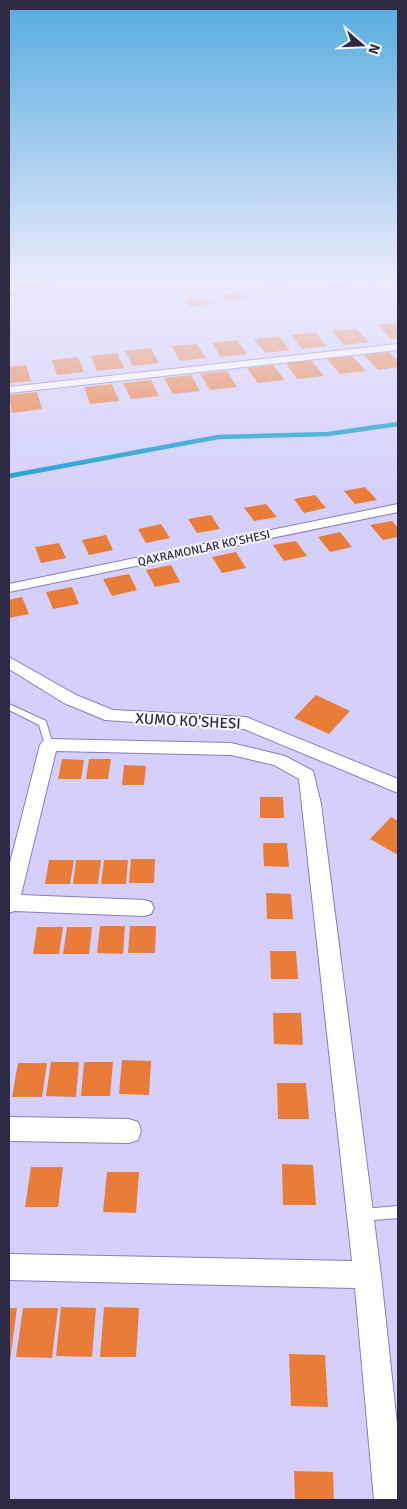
<svg xmlns="http://www.w3.org/2000/svg" width="407" height="1509" font-family="Signika,sans-serif">
	<style>
		.lines { fill: none; stroke-linecap: round; stroke-linejoin: round }
		.stream { stroke: #199fce; stroke-width: 4.5 }
		.building { fill: #e97c38 }
		.service-casing { stroke: #867ebf; stroke-width: 2 }
		.minor-casing { stroke: #867ebf; stroke-width: 2 }
		.service { fill: #fff; fill-rule: evenodd }
		.minor { fill: #fff; fill-rule: evenodd }
		.labels { text-anchor: middle; stroke-width: 4; stroke-linejoin: round; paint-order: stroke }
		.far-street-label { font-size: 12px; fill: #2d2a45; stroke: #f6f6fd }
		.street-label { font-size: 15px; fill: #2d2a45; stroke: #f6f6fd }
	</style>
	<rect width="100%" height="100%" fill="#d4d0fb"/>
	<g class="lines">
		<path class="stream" d="M9,476L218,437L328,434L398,424"/>
	</g>
	<g class="building">
		<path d="M26,282H46L52,286L25,293L13,285Z"/>
		<path d="M365,282H388L390,284L370,287Z"/>
		<path d="M346,283L353,289L333,292L326,285Z"/>
		<path d="M281,286L288,292L267,295L260,288Z"/>
		<path d="M9,287L20,294L9,297Z"/>
		<path d="M242,292L248,299L227,302L221,295Z"/>
		<path d="M205,297L211,304L190,307L184,300Z"/>
		<path d="M398,323V338L391,339L378,325Z"/>
		<path d="M356,329L369,342L344,345L332,331Z"/>
		<path d="M315,332L327,346L302,349L291,335Z"/>
		<path d="M279,336L290,350L265,353L254,339Z"/>
		<path d="M237,340L247,354L221,357L212,343Z"/>
		<path d="M197,344L206,358L180,361L172,346Z"/>
		<path d="M151,348L159,363L133,366L125,351Z"/>
		<path d="M389,352L398,361V367L378,370L364,355Z"/>
		<path d="M117,353L124,368L97,371L91,356Z"/>
		<path d="M352,356L366,371L340,374L327,359Z"/>
		<path d="M78,357L84,372L57,375L52,360Z"/>
		<path d="M311,360L324,376L297,379L286,363Z"/>
		<path d="M26,365L31,381L9,383V367Z"/>
		<path d="M273,365L285,380L258,383L247,368Z"/>
		<path d="M227,371L237,387L210,390L200,374Z"/>
		<path d="M191,375L200,391L173,394L164,378Z"/>
		<path d="M151,380L159,396L131,399L123,383Z"/>
		<path d="M112,384L119,401L90,404L84,387Z"/>
		<path d="M37,392L42,409L12,413L9,395Z"/>
		<path d="M365,487L377,500L355,504L344,491Z"/>
		<path d="M315,495L326,508L304,513L294,499Z"/>
		<path d="M266,504L277,517L254,521L244,508Z"/>
		<path d="M211,515L220,529L197,533L188,519Z"/>
		<path d="M392,521L398,528V537L383,540L370,525Z"/>
		<path d="M161,524L170,538L146,543L138,529Z"/>
		<path d="M340,532L352,547L330,552L318,537Z"/>
		<path d="M106,535L113,550L89,555L82,540Z"/>
		<path d="M296,541L307,556L284,561L273,545Z"/>
		<path d="M59,543L66,558L41,563L35,547Z"/>
		<path d="M236,552L246,568L222,573L212,557Z"/>
		<path d="M171,565L180,582L155,587L146,570Z"/>
		<path d="M129,574L137,590L112,596L103,579Z"/>
		<path d="M72,587L79,604L53,609L46,592Z"/>
		<path d="M22,597L29,614L9,618V600Z"/>
		<path d="M316,695L350,711L329,734L294,718Z"/>
		<path d="M62,759L84,760L81,779H58Z"/>
		<path d="M89,759H111L108,779H86Z"/>
		<path d="M124,765L146,766L144,785H122Z"/>
		<path d="M260,797H283L284,818H260Z"/>
		<path d="M391,817L398,821V855L370,839Z"/>
		<path d="M263,843H287L289,867L264,866Z"/>
		<path d="M131,859H155L154,883H129Z"/>
		<path d="M49,860H74L70,884H45Z"/>
		<path d="M76,860H101L98,884H73Z"/>
		<path d="M104,860H128L126,884H101Z"/>
		<path d="M266,893L291,894L293,919H267Z"/>
		<path d="M100,926H125L123,954L97,953Z"/>
		<path d="M130,926H156L155,953H128Z"/>
		<path d="M37,927H63L59,954H33Z"/>
		<path d="M67,927H92L89,954H63Z"/>
		<path d="M270,951H296L298,979H271Z"/>
		<path d="M273,1013H301L303,1045L274,1044Z"/>
		<path d="M122,1060L151,1061L149,1095L119,1094Z"/>
		<path d="M51,1062H79L76,1097L46,1096Z"/>
		<path d="M84,1062H113L110,1096H81Z"/>
		<path d="M18,1063H47L42,1097H12Z"/>
		<path d="M277,1083H306L309,1119H278Z"/>
		<path d="M282,1164L313,1165L316,1205H283Z"/>
		<path d="M31,1167H63L58,1207H25Z"/>
		<path d="M107,1172H139L136,1213L103,1212Z"/>
		<path d="M61,1307L96,1308L92,1357L56,1356Z"/>
		<path d="M104,1307L139,1308L136,1357H100Z"/>
		<path d="M9,1308H17L10,1361H9Z"/>
		<path d="M23,1308H58L52,1358L16,1357Z"/>
		<path d="M289,1354L325,1355L328,1407L291,1406Z"/>
		<path d="M294,1471L333,1472L334,1500H295Z"/>
	</g>
	<g class="lines">
		<defs>
			<g id="service">
				<path d="M283,282H289L285,284Z"/>
				<path d="M9,704L46,721L53,745L52,747L49,748L45,745L39,725L9,710Z"/>
				<path d="M398,1206V1218L363,1221L358,1220L357,1215L358,1210L363,1209Z"/>
			</g>
			<g id="minor">
				<path d="M398,344V350L9,393V387Z"/>
				<path d="M398,504V512L9,592V584Z"/>
				<path d="M9,657L76,695L113,710L246,717L398,779V793L244,729L105,720L64,703L9,669Z"/>
				<path d="M49,739L231,743L285,756L313,771L321,804L381,1275L398,1434V1500H374L355,1288L9,1280V1254L352,1261L299,779L274,765L231,755L56,751L21,895L144,900L151,902L154,908L151,914L144,916L14,911L9,913V867L40,745L43,741Z"/>
				<path d="M9,1117L129,1119L138,1122L141,1131L138,1140L129,1143L9,1141Z"/>
			</g>
		</defs>
		<use href="#service" class="service-casing"/>
		<use href="#minor" class="minor-casing"/>
		<use href="#service" class="service"/>
		<use href="#minor" class="minor"/>
	</g>
	<linearGradient id="sky" x2="0" y2="1"><stop stop-color="#55acde"/><stop offset="0.57" stop-color="#eceafd"/><stop offset="1" stop-color="#eceafd" stop-opacity="0"/></linearGradient>
	<rect width="407" height="493" fill="url(#sky)"/>
	<g class="labels">
		<g class="far-street-label">
			<text transform="translate(204 548) rotate(-12)" y="4">QAXRAMONLAR KO'SHESI</text>
		</g>
		<g class="street-label">
			<text transform="translate(188 721) rotate(3)" y="5">XUMO KO'SHESI</text>
		</g>
	</g>
	<rect width="407" height="1509" fill="none" stroke="#2d2a45" stroke-width="20"/>
	<g transform="translate(362 45) rotate(109)" stroke="#f6f6fd" stroke-width="4" paint-order="stroke">
	<path d="M0-4L9 19L0 12L-9 19Z" fill="#2d2a45"/>
	<text y="-8" font-size="14" font-weight="bold" text-anchor="middle" fill="#2d2a45">N</text>
	</g>
</svg>
